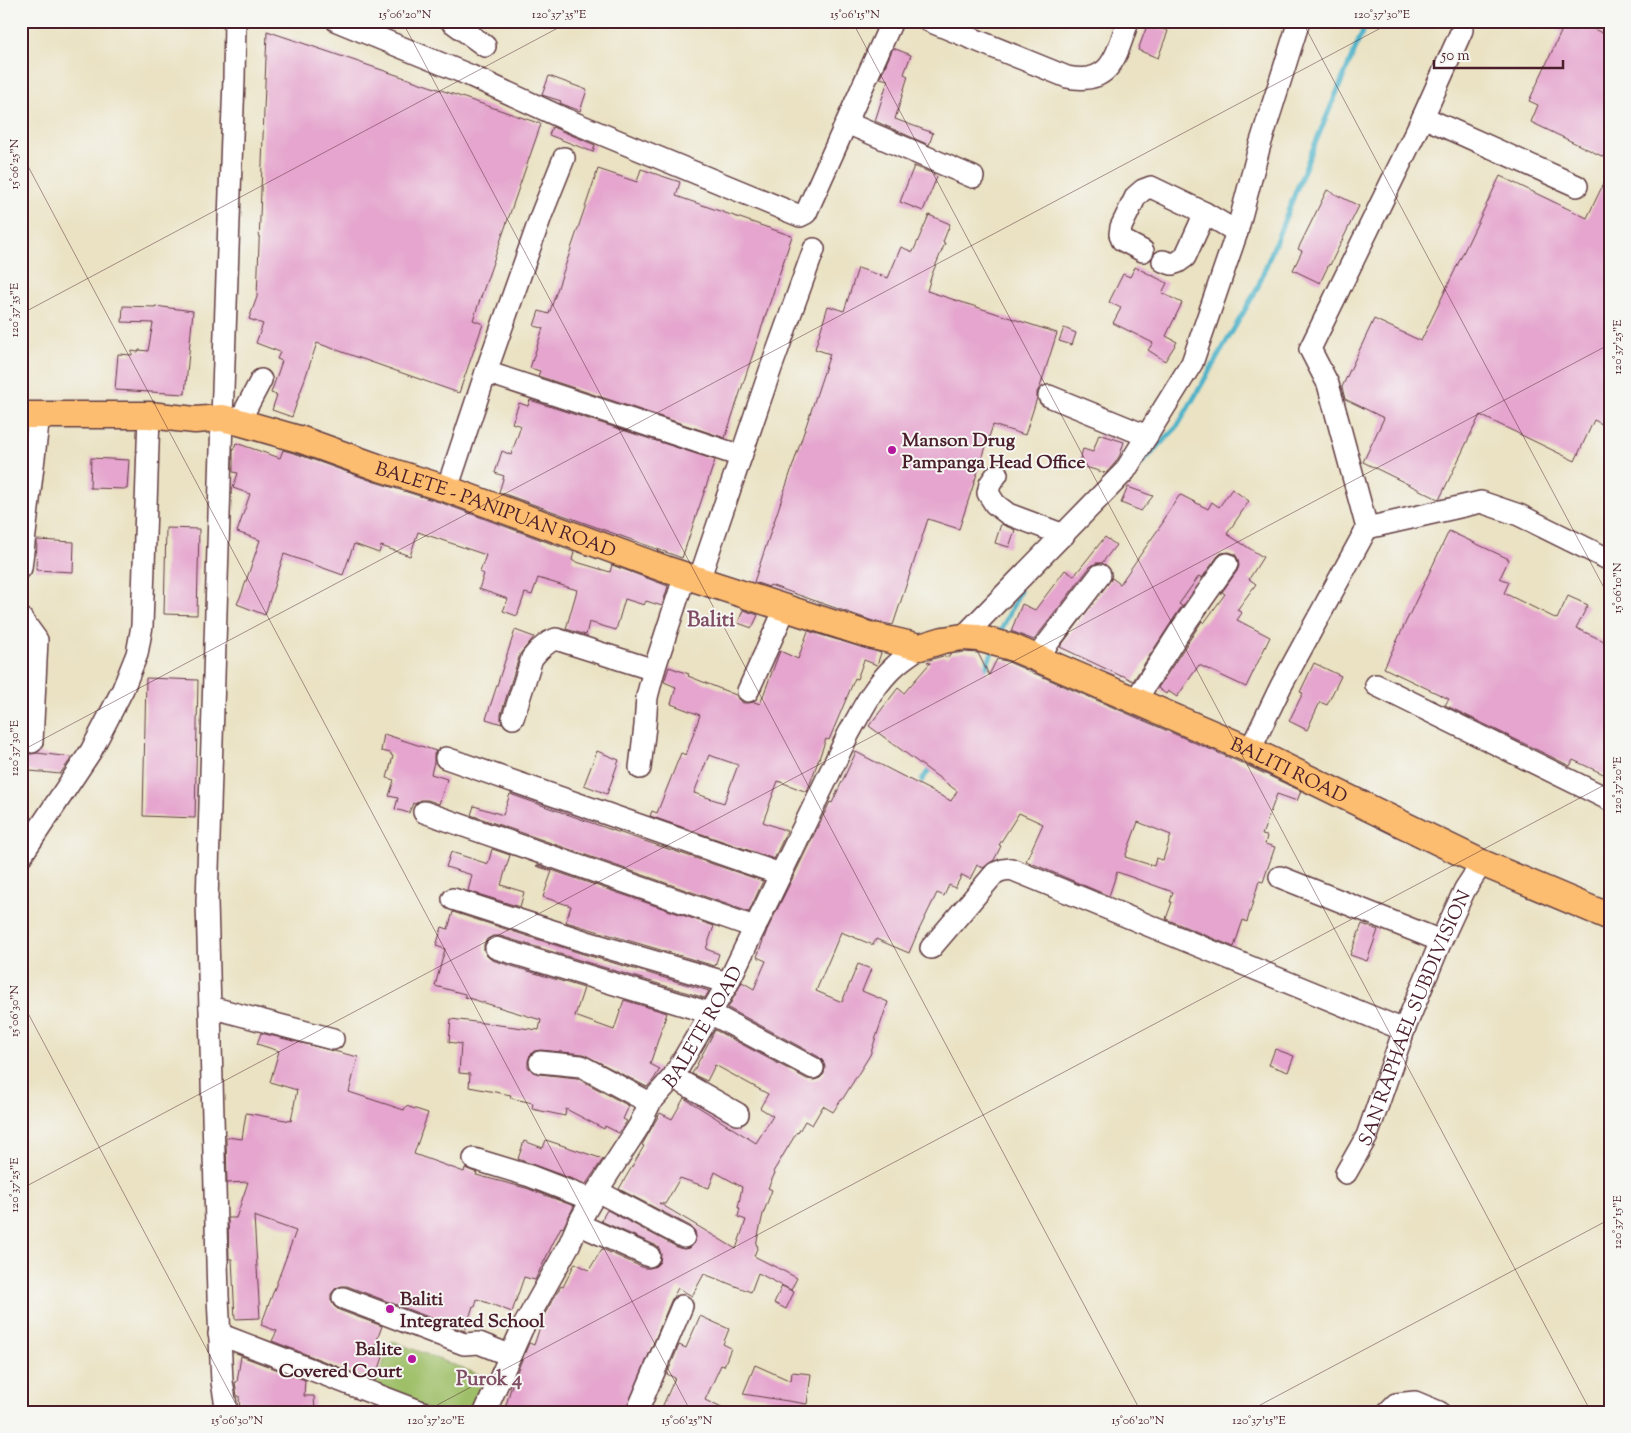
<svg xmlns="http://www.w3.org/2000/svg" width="1631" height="1433" font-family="'Sorts Mill Goudy',serif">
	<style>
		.green { fill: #9ebf68; stroke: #746f4a }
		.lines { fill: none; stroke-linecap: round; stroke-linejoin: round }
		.stream { stroke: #4bb2c9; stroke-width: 5 }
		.building { fill: #e5a5ce; fill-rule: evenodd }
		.minor-casing { stroke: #623c42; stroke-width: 24 }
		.major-casing { stroke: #623c42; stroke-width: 29 }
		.minor { stroke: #fff; stroke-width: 21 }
		.major { stroke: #fcbd6f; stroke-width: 26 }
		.ticks { fill: none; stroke: #4a1f2b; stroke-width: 1; stroke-opacity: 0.45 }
		.poi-dot { fill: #b5179e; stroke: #f6f6f2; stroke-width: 2 }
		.labels { text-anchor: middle; stroke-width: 4; stroke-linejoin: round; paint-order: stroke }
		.poi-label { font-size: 19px; font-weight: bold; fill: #4a1f2b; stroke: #f6f6f2; text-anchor: start }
		.street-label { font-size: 19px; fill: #4a1f2b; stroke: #f6f6f2 }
		.neighbourhood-label { font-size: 20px; font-weight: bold; fill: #804e64; stroke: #f6f6f2 }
		.quarter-label { font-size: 21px; font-weight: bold; fill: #804e64; stroke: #f6f6f2 }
		.neatline { fill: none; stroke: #4a1f2b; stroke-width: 2 }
		.ticks-label { font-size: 12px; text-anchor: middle; fill: #4a1f2b }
	</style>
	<rect width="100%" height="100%" fill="#f6f6f2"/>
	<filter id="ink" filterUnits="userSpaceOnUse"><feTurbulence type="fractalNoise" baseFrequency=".02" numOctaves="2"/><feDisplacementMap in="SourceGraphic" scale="10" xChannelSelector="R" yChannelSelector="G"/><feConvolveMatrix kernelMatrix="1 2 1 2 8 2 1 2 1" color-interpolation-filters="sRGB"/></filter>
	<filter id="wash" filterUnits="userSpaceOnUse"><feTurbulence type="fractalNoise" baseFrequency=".0096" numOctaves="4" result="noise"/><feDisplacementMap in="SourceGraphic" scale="20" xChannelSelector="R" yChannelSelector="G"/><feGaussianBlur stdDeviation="1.12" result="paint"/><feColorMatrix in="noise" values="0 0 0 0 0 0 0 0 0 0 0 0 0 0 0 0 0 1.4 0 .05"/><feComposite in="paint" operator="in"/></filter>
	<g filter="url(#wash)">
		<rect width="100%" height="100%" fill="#eae2c3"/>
		<path class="green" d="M392,1341L485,1377L472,1412H435L374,1388Z"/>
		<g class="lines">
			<g class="stream">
				<path d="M1140,465L1177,427L1257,289L1309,158L1367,21"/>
				<path d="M999,635L1020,591"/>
				<path d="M984,672L993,650"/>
				<path d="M922,780L932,766"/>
			</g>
		</g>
		<g id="blocks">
			<g class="building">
				<path d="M1540,21H1578L1610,37V160L1531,122L1538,105L1529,101L1561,32Z"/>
				<path d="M1148,23L1168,31L1158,58L1138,50Z"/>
				<path d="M267,31L541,124L473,320L483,324L459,393L317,343L292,417L272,410L277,395L271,393L282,361L277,359L280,352L256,343L263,324L249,319L257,297Z"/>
				<path d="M893,48L911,55L904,74L908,76L895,119L933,133L929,145L875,121L888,80L880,78Z"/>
				<path d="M549,76L587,90L580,111L560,103L561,101L542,95Z"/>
				<path d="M552,127L595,145L593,152L549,135Z"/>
				<path d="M914,166L934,174L933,175L937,177L923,211L900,202Z"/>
				<path d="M598,169L637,182L641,169L680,182L676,196L792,236L725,438L538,376L540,371L530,368L543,328L534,326L539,311L549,314Z"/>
				<path d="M1610,170V428L1594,420L1575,461L1480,415L1440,498L1438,499L1363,462L1384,418L1345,399L1342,387L1374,319L1421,341L1500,176L1587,218Z"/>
				<path d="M1327,190L1359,206L1330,265L1329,264L1320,283L1293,270L1302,251L1298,249Z"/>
				<path d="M929,215L950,224L943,242L945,243L932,274L927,291L1057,333L1040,387L1037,392V398L1025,435L993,425L959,529L928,519L893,625L873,621L770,585L769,587L754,582L830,354L815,349L828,306L844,311L858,268L888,278L901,247L913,252Z"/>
				<path d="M1135,267L1167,283L1162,293L1182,303L1166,336L1177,342L1165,361L1148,350L1153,343L1113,323L1121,308L1109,302L1123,274L1130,277Z"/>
				<path d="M123,306L155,307V306L193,311L185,394L115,390L118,354L132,355V351L138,352L139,350L148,351L153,323L122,322Z"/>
				<path d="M1064,328L1076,333L1072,345L1059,341Z"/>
				<path d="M530,400L715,460L682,558L499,492L504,476L495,473L502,451L511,455L521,426L512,423L519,403L528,406Z"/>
				<path d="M1099,434L1124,442L1120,455L1115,463L1106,473L1078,465L1083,449L1093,452Z"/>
				<path d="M236,443L280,458L283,450L297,454L375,482L442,503L574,552L572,560L573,561L610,572L612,565L668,586L662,606L646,601L644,605L625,599L616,630L589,622L586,635L566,629L577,590L538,578L532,595L525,593L517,616L503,611L508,599L479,589L484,574L480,572L486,555L418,532L410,556L381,546L379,553L354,544L343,575L284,554L265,615L237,604L242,593L260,540L237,532L250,494L233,488L238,473L233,472V451Z"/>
				<path d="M91,458L129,460L127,489L90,488Z"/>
				<path d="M1128,487L1153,496L1141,511L1121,503Z"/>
				<path d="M1232,489L1249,501L1227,534L1263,557L1249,579L1256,584L1237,610L1242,613L1237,620L1270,637L1246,687L1199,665L1177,697L1168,691L1166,694L1158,688L1202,621L1204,623L1225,594L1222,592L1237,571L1239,566L1238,559L1235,554L1229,552L1221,553L1217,557L1202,578L1199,576L1179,604L1182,606L1133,681L1122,675L1121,676L1060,647L1112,578L1120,584L1164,521H1162L1179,496L1181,495L1208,509L1212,502L1219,507Z"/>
				<path d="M1001,524L1015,530L1009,547L995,543Z"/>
				<path d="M166,528L199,529L197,615L164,614Z"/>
				<path d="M1449,531L1509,559L1500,578L1509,582L1504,593L1557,619L1568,596L1588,605L1576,628L1610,644V777L1573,760L1570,766L1484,724L1445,705L1449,699L1384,668Z"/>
				<path d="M1105,537L1116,545L1102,563H1096L1090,567L1034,640L1011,631L1022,604L1035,610L1065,570L1074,576Z"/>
				<path d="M37,540L74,542L73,572L36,570Z"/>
				<path d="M743,610L758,615L752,628L738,623Z"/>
				<path d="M515,630L534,637L520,654L501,714V720L502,724L486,719Z"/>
				<path d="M808,631L881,653L877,665L864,660L857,679L855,678L829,740L826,739L807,792L778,781L763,822L787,831L774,859L650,816L652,811L657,813L681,753L686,755L700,715L671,704L676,687L664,682L669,667L689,674L688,676L736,695L738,699L743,703H749L754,702L760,704L780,651L798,659ZM709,755L738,765L724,803L694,793Z"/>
				<path d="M964,652L978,653L989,675L997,659L1006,661L1244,764L1301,791L1297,801L1277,794L1262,835L1267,836L1265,844L1275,847L1263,882L1259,881L1247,922L1243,920L1234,947L1166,919L1172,902H1170L1173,892L1117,872L1109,896L1026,861L1043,824L1019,813L999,845L1001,846L994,860L983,868L977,865L970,879L962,875L955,888L949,885L944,896L937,893L917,934L909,953L876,939L873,945L841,932L816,991L842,1002L858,964L871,969L862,991L888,1002L870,1055L842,1100H841L833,1112L823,1106L812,1125L805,1121L798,1133L797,1132L773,1172L775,1173L768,1188L772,1190L763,1214L756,1245L758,1246L754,1256L797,1278L791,1290L758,1273L751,1292L704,1274L692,1296L678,1288L671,1301L625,1412H504L513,1381L529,1343L534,1345L544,1315L561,1286L563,1287L575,1263L589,1270L602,1249L644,1268H650L656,1266L660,1262L661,1254L659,1248L655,1245L601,1221L607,1210L679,1248L684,1249L690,1248L695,1242L696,1237L695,1231L690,1226L619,1189L644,1146L642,1145L660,1113L672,1119L684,1098L756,1143L773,1116L760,1108L768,1094L715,1065L707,1081L692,1074L715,1030L807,1079L814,1080L820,1078L824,1074L825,1067L823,1061L819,1057L728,1008L742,982L754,989L766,961L757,957L767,930L830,802L832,803L856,752L951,801L957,791L869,726L898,688L904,693L930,663L927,662L929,660L943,656L947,658L950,654ZM1138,822L1171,835L1163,860L1156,858L1154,866L1125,857ZM715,1172L742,1187L738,1208H740L738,1217L746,1220L736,1249L659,1203L665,1204L680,1178L709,1188Z"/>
				<path d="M1314,663L1341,676L1327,705L1320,702L1307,730L1289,721L1303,693L1300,692Z"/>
				<path d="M146,678L198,680L195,818L143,816Z"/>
				<path d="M384,734L436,751L434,754V762L431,774L447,779L439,804L428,800H421L415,804L413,803L409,813L395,809L398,798L389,796L394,780L387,778L393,756L391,755V753L381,751Z"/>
				<path d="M597,751L619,760L607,794L584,785Z"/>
				<path d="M21,752L31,754L37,753L71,757L70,760L60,774L21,770Z"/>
				<path d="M510,794L609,829L763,881L749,912L471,815L474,806L503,815Z"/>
				<path d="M492,849L510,855L501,885L524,892L520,907L468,891L472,875L446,867L451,852L488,864Z"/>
				<path d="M537,865L714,926L706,949L719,954L715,966L566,922L571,906L543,897L552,871L536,866Z"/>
				<path d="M453,912L583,954L709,991L705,998L500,936H493L487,939L484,944V950L487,956L492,960L584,988L575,1016L614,1030L624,1000L667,1013L650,1064L660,1069L654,1079L647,1087L583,1054L541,1050L534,1051L530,1055L528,1061V1067L533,1072L539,1074L577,1078L629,1106L623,1119L627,1121L619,1133L605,1126L604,1129L566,1109L565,1116L532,1109L533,1103L510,1098L511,1095L469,1087L470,1074L459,1073L461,1044L449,1042L451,1019L539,1030L541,1020L465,997V994L435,986L445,949L436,946L442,927L448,929Z"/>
				<path d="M1362,924L1378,930L1367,961L1350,955Z"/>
				<path d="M261,1033L358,1057L349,1092L404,1110L406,1106L428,1113L414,1154L464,1172L465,1168L477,1173L476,1175L526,1188L574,1206L563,1228L561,1227L535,1280L524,1277L512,1312L477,1299L475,1307L473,1306L465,1331L347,1286H342L336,1288L331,1294V1300L334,1306L339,1310L382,1326L372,1354L383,1357L375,1381L272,1341L277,1331L261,1325L296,1231L254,1216L260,1318L235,1319L232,1259H229L228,1218H236L248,1182L227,1183L226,1137L242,1139L246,1113L291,1121L297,1090L270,1082L279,1051L257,1044Z"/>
				<path d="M1275,1049L1294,1056L1288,1072L1269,1065Z"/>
				<path d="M546,1140L603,1159L586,1184L518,1159L524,1141L543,1148Z"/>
				<path d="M782,1286L794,1292L786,1309L774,1303Z"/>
				<path d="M700,1316L729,1329L723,1344L731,1348L724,1366L721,1365L705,1400L730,1412H660L675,1378L667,1374L679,1345L686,1348Z"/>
				<path d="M241,1356L305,1380L304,1396H314L315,1412H240L239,1396H237L235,1382H237Z"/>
				<path d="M755,1365L791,1381L792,1372L811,1374L807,1404L743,1394Z"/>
			</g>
		</g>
	</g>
	<g filter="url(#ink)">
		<use href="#blocks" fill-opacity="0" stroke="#623c42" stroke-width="1"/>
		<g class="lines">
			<defs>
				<g id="minor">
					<path d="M337,21L469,75L565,119L800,216L806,213L892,21"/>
					<path d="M451,21L485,46"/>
					<path d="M929,21L1067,77C1111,86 1116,56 1128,21"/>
					<path d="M1462,30L1423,117L1310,349L1328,384L1367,528L1481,502L1519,515L1610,560"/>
					<path d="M1423,117L1577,186"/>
					<path d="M847,123L973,177"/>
					<path d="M1143,251L1122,240L1120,234L1121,227L1136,196L1143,190L1151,187L1205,213L1237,232"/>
					<path d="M1163,261L1172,264L1178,262L1185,257L1205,213"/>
					<path d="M486,372L542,213L564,158"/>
					<path d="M1049,396L1147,436"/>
					<path d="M239,422L261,380"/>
					<path d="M997,474L990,484L988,493L995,504L1008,514L1064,535"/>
					<path d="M447,489L486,372L741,456"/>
					<path d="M21,568L39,415"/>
					<path d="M699,580L771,368L814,249"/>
					<path d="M21,618L37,640L32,742"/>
					<path d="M963,637L1125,471L1192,363L1237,232L1259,148L1299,21"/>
					<path d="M1037,657L1100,575"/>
					<path d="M1376,685L1610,800"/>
					<path d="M748,691L785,609"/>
					<path d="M1135,701L1182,628L1227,564"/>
					<path d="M513,718L532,658L539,650L549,642L556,639L654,670L685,575"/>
					<path d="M1250,750L1281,686L1367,528"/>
					<path d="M446,758L780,874"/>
					<path d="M640,768L645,726L647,697L654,670"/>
					<path d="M424,812L754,927"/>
					<path d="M21,856L91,751L103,728L123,689L137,654L142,626L149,415"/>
					<path d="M1280,877L1441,941"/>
					<path d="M453,899L587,942L728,983"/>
					<path d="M496,948L710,1013L813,1068"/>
					<path d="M931,948L995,873L1003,870L1011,869L1404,1030"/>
					<path d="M210,1007L333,1039"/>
					<path d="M540,1062L581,1066L650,1103"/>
					<path d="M673,1077L738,1114"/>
					<path d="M474,1159L530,1176L592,1200"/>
					<path id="s1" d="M1346,1173L1367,1136L1404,1030L1441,941L1465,889L1482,863"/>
					<path d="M597,1191L684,1237"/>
					<path d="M578,1224L649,1256"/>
					<path d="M343,1298L464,1344L479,1343L509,1355"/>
					<path d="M219,1334L422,1412"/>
					<path d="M227,1412L222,1382L218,1296L207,902L222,418L234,79L235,21"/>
					<path id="s2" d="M485,1412L522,1329L569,1245L578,1224L597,1191L639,1126L650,1103L673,1077L728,983L848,735C862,710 874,685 895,666C902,659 912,653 920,647"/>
					<path d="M637,1412L682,1306"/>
					<path d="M1388,1412L1396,1404L1415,1402L1439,1412"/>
				</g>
				<g id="major">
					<path id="s3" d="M21,415H149L195,420L222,418L239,422L302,440L380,468L447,489L665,569L869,635L920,647L943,640L963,637L978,638L1011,647L1250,750L1482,863L1610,917"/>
				</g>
			</defs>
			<use href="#minor" class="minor-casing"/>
			<use href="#major" class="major-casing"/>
			<use href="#minor" class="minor"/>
			<use href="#major" class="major"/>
		</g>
	</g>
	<path class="ticks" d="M402,21L1141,1412M852,21L1591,1412M1302,21L1610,599M21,153L691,1412M21,314L571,21M21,751L1394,21M21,1000L240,1412M21,1189L1610,344M424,1412L1610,782M1247,1412L1610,1219"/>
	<g class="poi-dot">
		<circle cx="892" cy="450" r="5"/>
		<circle cx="390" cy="1309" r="5"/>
		<circle cx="412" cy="1359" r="5"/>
	</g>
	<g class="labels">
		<g class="poi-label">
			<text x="902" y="446">Manson Drug<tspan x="902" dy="22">Pampanga Head Office</tspan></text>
			<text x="400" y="1305">Baliti<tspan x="400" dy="22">Integrated School</tspan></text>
			<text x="402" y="1355" text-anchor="end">Balite<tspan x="402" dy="22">Covered Court</tspan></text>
		</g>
		<g class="street-label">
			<text dy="7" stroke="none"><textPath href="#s3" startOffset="490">BALETE - PANIPUAN ROAD</textPath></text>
			<text dy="7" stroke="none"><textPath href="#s3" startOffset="1334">BALITI ROAD</textPath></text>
			<text dy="7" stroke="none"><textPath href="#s1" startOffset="170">SAN RAPHAEL SUBDIVISION</textPath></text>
			<text dy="7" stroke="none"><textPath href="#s2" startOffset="444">BALETE ROAD</textPath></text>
		</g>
		<g class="neighbourhood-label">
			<text x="489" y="1385">Purok 4</text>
		</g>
		<g class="quarter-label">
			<text x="711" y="626">Baliti</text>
		</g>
	</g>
	<rect width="1631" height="1433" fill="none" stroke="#f6f6f2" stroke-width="55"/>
	<path d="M1434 60v8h129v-8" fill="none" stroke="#4a1f2b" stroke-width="2.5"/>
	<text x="1441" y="60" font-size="15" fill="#4a1f2b" stroke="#f6f6f2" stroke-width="4" paint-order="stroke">50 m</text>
	<rect x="28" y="28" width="1576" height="1378" class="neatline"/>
	<g class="ticks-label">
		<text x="405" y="18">15°06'20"N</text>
		<text x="559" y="18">120°37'35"E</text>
		<text x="855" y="18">15°06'15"N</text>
		<text x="1382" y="18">120°37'30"E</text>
		<text transform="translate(14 164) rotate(-90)" y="4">15°06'25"N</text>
		<text transform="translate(14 310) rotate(-90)" y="4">120°37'35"E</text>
		<text transform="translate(1617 347) rotate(-90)" y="4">120°37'25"E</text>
		<text transform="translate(1617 588) rotate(-90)" y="4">15°06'10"N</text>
		<text transform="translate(14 748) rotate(-90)" y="4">120°37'30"E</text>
		<text transform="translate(1617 785) rotate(-90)" y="4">120°37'20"E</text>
		<text transform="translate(14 1011) rotate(-90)" y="4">15°06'30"N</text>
		<text transform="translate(14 1185) rotate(-90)" y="4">120°37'25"E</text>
		<text transform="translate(1617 1222) rotate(-90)" y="4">120°37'15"E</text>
		<text x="237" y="1424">15°06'30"N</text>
		<text x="436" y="1424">120°37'20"E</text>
		<text x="687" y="1424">15°06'25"N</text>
		<text x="1138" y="1424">15°06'20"N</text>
		<text x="1259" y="1424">120°37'15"E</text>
	</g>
</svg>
